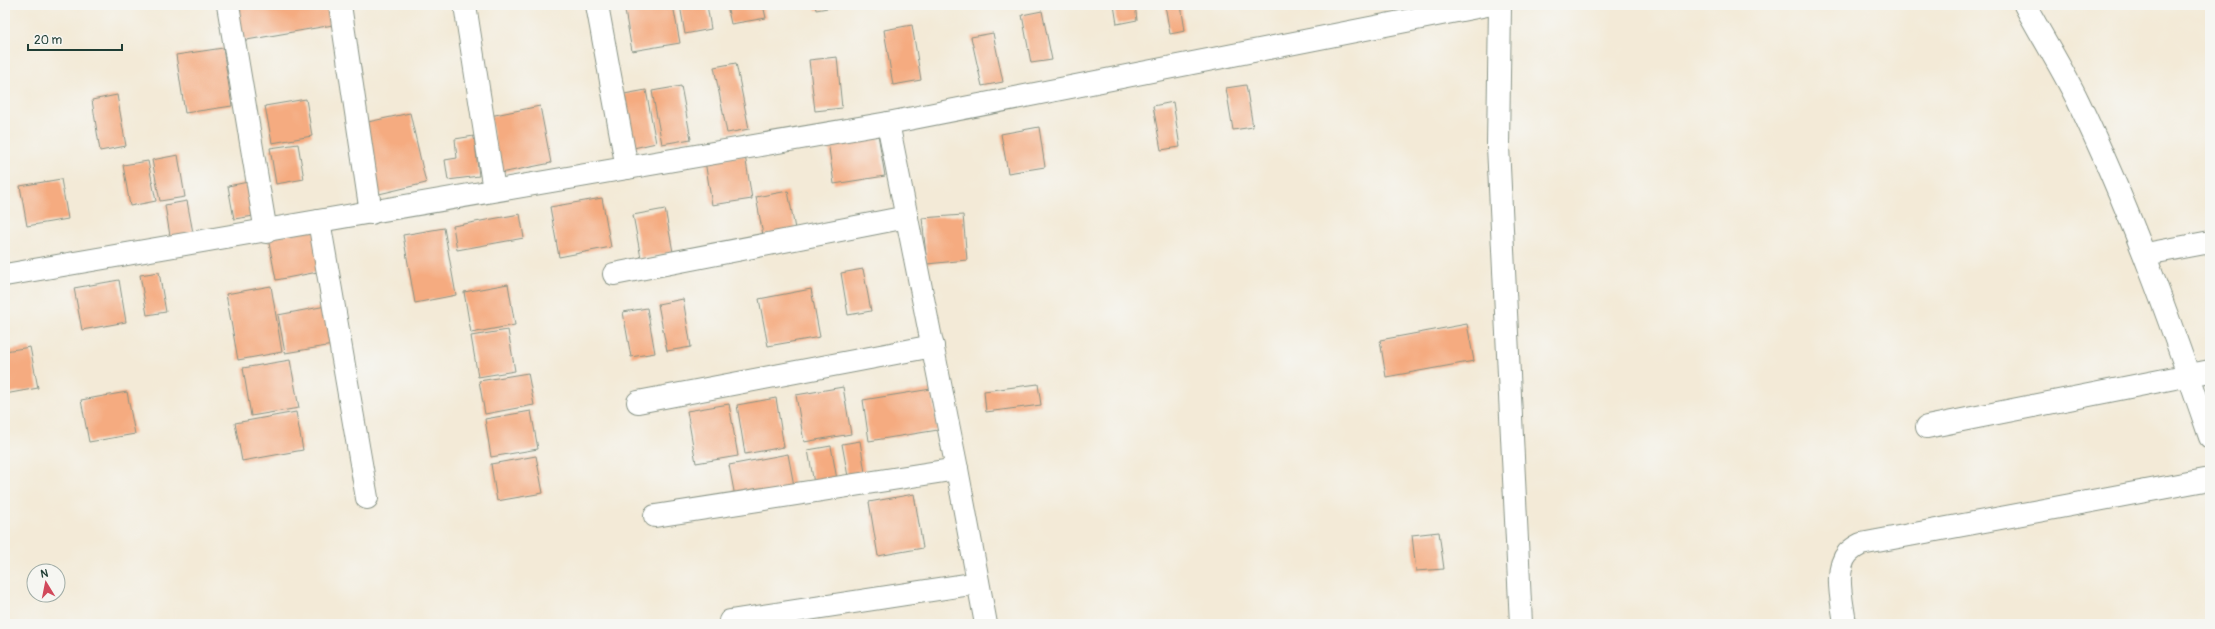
<svg xmlns="http://www.w3.org/2000/svg" width="2215" height="629" font-family="Pangolin,sans-serif">
  <style>
    .building { fill: #f5ab80 }
    .lines { fill: none; stroke-linecap: round; stroke-linejoin: round }
    .minor-casing { stroke: #899486; stroke-width: 24 }
    .minor { stroke: #fff; stroke-width: 22 }
  </style>
  <rect width="100%" height="100%" fill="#f6f6f2"/>
  <filter id="ink" filterUnits="userSpaceOnUse"><feTurbulence type="fractalNoise" baseFrequency=".025" numOctaves="2"/><feDisplacementMap in="SourceGraphic" scale="8" xChannelSelector="R" yChannelSelector="G"/><feConvolveMatrix kernelMatrix="1 2 1 2 8 2 1 2 1" color-interpolation-filters="sRGB"/></filter>
  <filter id="wash" filterUnits="userSpaceOnUse"><feTurbulence type="fractalNoise" baseFrequency=".012" numOctaves="4" result="noise"/><feDisplacementMap in="SourceGraphic" scale="16" xChannelSelector="R" yChannelSelector="G"/><feGaussianBlur stdDeviation="0.9" result="paint"/><feColorMatrix in="noise" values="0 0 0 0 0 0 0 0 0 0 0 0 0 0 0 0 0 1.4 0 .05"/><feComposite in="paint" operator="in"/></filter>
  <g filter="url(#wash)">
    <rect width="100%" height="100%" fill="#f3ead7"/>
    <g id="blocks">
      <g class="building">
        <polygon points="235,5 330,5 333,25 241,41"/>
        <polygon points="624,5 673,5 680,43 632,51"/>
        <polygon points="680,5 707,5 711,29 685,34"/>
        <polygon points="727,5 763,5 766,18 731,24"/>
        <polygon points="815,5 839,5 839,6 816,10"/>
        <polygon points="1114,5 1135,5 1137,20 1117,24"/>
        <polygon points="1165,5 1181,5 1185,31 1170,34"/>
        <polygon points="1042,11 1052,60 1031,63 1022,15"/>
        <polygon points="912,25 921,80 893,85 884,30"/>
        <polygon points="993,33 1003,82 982,86 971,37"/>
        <polygon points="223,48 232,106 185,113 176,55"/>
        <polygon points="837,57 842,108 815,111 809,60"/>
        <polygon points="736,63 749,129 727,133 714,67"/>
        <polygon points="1246,85 1253,127 1233,130 1226,88"/>
        <polygon points="681,86 691,139 662,144 652,91"/>
        <polygon points="646,90 656,143 629,149 619,95"/>
        <polygon points="117,95 126,146 100,151 92,100"/>
        <polygon points="306,99 312,136 272,143 265,106"/>
        <polygon points="1173,102 1180,147 1161,150 1153,106"/>
        <polygon points="540,106 551,163 501,173 490,116"/>
        <polygon points="410,113 426,183 379,194 363,123"/>
        <polygon points="1039,127 1045,167 1008,173 1001,134"/>
        <polygon points="878,134 885,176 834,184 828,141"/>
        <polygon points="474,136 479,176 448,180 445,160 457,158 455,139"/>
        <polygon points="298,144 304,179 276,184 270,148"/>
        <polygon points="178,155 185,197 160,201 152,160"/>
        <polygon points="745,155 752,199 712,205 705,161"/>
        <polygon points="148,161 156,201 130,206 123,165"/>
        <polygon points="61,179 68,219 27,226 20,186"/>
        <polygon points="248,182 254,216 234,219 228,186"/>
        <polygon points="788,191 795,229 763,235 756,197"/>
        <polygon points="602,198 611,247 559,257 550,207"/>
        <polygon points="187,201 194,238 171,242 165,205"/>
        <polygon points="665,209 673,252 641,258 633,215"/>
        <polygon points="520,214 524,238 457,250 453,226"/>
        <polygon points="963,215 967,260 927,264 922,218"/>
        <polygon points="444,228 456,295 415,303 403,235"/>
        <polygon points="315,229 323,271 276,280 268,238"/>
        <polygon points="863,269 871,311 848,315 841,273"/>
        <polygon points="159,272 166,312 147,315 140,275"/>
        <polygon points="119,280 126,322 82,330 74,288"/>
        <polygon points="508,284 515,325 471,333 464,292"/>
        <polygon points="271,286 282,352 238,360 226,294"/>
        <polygon points="811,289 820,337 768,346 759,299"/>
        <polygon points="683,299 691,347 667,351 658,304"/>
        <polygon points="326,306 333,345 285,353 278,315"/>
        <polygon points="647,308 655,353 631,357 623,312"/>
        <polygon points="1467,324 1474,361 1386,377 1380,340"/>
        <polygon points="508,330 515,371 478,377 471,336"/>
        <polygon points="30,347 38,388 5,394 5,351"/>
        <polygon points="290,360 299,408 251,416 243,368"/>
        <polygon points="528,373 534,405 485,414 479,381"/>
        <polygon points="1038,384 1041,405 986,412 984,391"/>
        <polygon points="843,387 851,434 804,442 796,395"/>
        <polygon points="931,389 938,430 869,441 863,400"/>
        <polygon points="127,392 135,434 89,442 81,400"/>
        <polygon points="776,398 784,447 745,454 737,405"/>
        <polygon points="729,404 738,456 696,463 687,411"/>
        <polygon points="531,411 538,449 491,457 485,419"/>
        <polygon points="296,412 303,450 242,461 235,423"/>
        <polygon points="860,441 866,479 849,482 842,444"/>
        <polygon points="831,446 838,485 815,489 808,450"/>
        <polygon points="788,454 795,491 736,502 729,465"/>
        <polygon points="536,456 543,493 497,501 491,464"/>
        <polygon points="914,494 923,548 878,556 869,502"/>
        <polygon points="1439,532 1444,569 1416,571 1412,535"/>
      </g>
    </g>
  </g>
  <g filter="url(#ink)">
    <use href="#blocks" fill-opacity="0" stroke="#899486" stroke-width="1"/>
    <g class="lines">
      <defs>
        <g id="minor">
          <polyline points="228,5 266,232"/>
          <polyline points="340,5 371,213"/>
          <polyline points="465,5 494,190"/>
          <polyline points="597,5 627,168"/>
          <polyline points="1500,5 1498,146 1521,624"/>
          <path d="M2025,5C2042,37 2062,68 2078,101C2130,209 2171,323 2210,437"/>
          <polyline points="888,123 957,469 986,624"/>
          <polyline points="319,221 367,498"/>
          <polyline points="2146,254 2210,242"/>
          <polyline points="614,274 907,217"/>
          <polyline points="5,275 888,123 1487,5"/>
          <polyline points="638,402 933,346"/>
          <polyline points="1927,427 2210,371"/>
          <polyline points="655,516 957,469"/>
          <polyline points="730,621 978,583"/>
          <path d="M1845,624C1843,604 1833,570 1848,553C1852,549 1857,546 1861,544L2210,479"/>
        </g>
      </defs>
      <use href="#minor" class="minor-casing"/>
      <use href="#minor" class="minor"/>
    </g>
  </g>
  <rect width="2215" height="629" fill="none" stroke="#f6f6f2" stroke-width="20"/>
  <g transform="translate(46 583) rotate(350)"><circle r="19" fill="#f6f6f2" stroke="#a0aca6"/>
  <path d="M0-3L7 15L0 10L-7 15Z" fill="#d1495b"/>
  <text y="-6" font-size="11" font-weight="bold" text-anchor="middle" fill="#1f3d34">N</text>
  </g>
  <path d="M28 44v6h94v-6" fill="none" stroke="#1f3d34" stroke-width="2"/>
  <text x="34" y="44" font-size="12" fill="#1f3d34" stroke="#f6f6f2" stroke-width="3" paint-order="stroke">20 m</text>
</svg>
